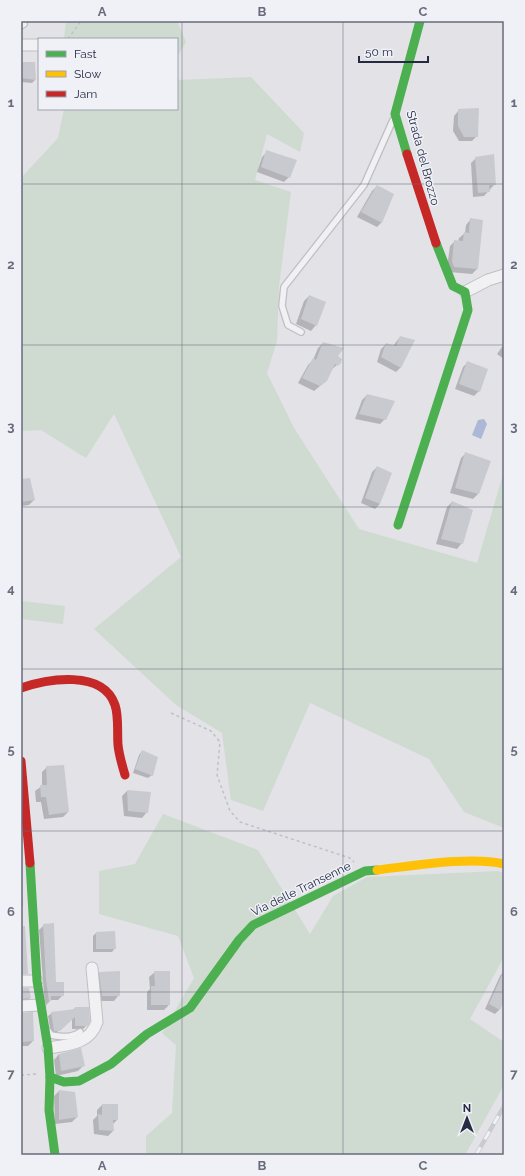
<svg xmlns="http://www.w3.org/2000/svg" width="525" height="1176" font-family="Raleway,sans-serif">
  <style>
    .green { fill: #cfdbd1 }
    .water { fill: #adb8d6 }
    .shadow { fill: #0003 }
    .building { fill: #c9cacf }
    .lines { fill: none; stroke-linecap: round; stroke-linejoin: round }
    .lane-casing { stroke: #bfbfc5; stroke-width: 8 }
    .street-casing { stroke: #bfbfc5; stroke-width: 13 }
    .path { stroke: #c0c1c7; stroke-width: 1.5; stroke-dasharray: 3 3; stroke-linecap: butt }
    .lane { stroke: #f1f1f4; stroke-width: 5.5 }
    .street { stroke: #f1f1f4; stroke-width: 11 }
    .fast { stroke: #4caf50; stroke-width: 9 }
    .slow { stroke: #ffc107; stroke-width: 9 }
    .jam { stroke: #c62828; stroke-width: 9 }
    .rail-casing { stroke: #cacbcf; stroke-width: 4.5 }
    .rail { stroke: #eff1f7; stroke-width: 3; stroke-dasharray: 9; stroke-linecap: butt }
    .grid { fill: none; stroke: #686b7c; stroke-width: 1; stroke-opacity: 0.55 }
    .labels { text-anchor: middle; stroke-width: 3; stroke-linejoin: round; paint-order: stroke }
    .street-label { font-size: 12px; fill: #262b43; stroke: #eff1f7 }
    .neatline { fill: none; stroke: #686b7c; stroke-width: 1.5 }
    .grid-label { font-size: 13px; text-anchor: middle; font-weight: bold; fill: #686b7c }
  </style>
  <rect width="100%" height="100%" fill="#e2e2e7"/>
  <g class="green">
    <polygon points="66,21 177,21 186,42 177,57 177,39 64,39"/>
    <polygon points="251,77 304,133 300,152 267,134 255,180 291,192 279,286 277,341 267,373 294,428 359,529 477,563 504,471 504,828 464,812 429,759 310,703 263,811 231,800 222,733 176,705 94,629 181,557 114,414 86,458 41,430 21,431 21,178 58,138 64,109 177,109 177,80"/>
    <polygon points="21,601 65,606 63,624 21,619"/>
    <polygon points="163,814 258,850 310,934 333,896 367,877 498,871 504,873 504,957 470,1019 504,1042 504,1085 465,1155 146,1155 146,1136 172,1113 176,1045 162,1033 194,978 178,936 99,914 99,871 135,864"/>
  </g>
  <polygon class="water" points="484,419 487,424 481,439 472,435 478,420"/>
  <g class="shadow">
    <polygon points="21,63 34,63 35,80 32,83 21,82"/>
    <polygon points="459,110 477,136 472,141 459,141 453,131 454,116"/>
    <polygon points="267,152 289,177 284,182 257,172 262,157"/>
    <polygon points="476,158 495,184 484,196 473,197 471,163"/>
    <polygon points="377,186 382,222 377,227 357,217 372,191"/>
    <polygon points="471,219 482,221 477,269 472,274 449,272 447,267 450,246 455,241 458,242 459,238 465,233 466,225"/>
    <polygon points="309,296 316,325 311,331 296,324 304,301"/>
    <polygon points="400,337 401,367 396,372 377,362 381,349 386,344 393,346"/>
    <polygon points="323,343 337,356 337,365 331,370 326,381 314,391 298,383 308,365 313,360 318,348"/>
    <polygon points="504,344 504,359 497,354"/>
    <polygon points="468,362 479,391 474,396 455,389 463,367"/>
    <polygon points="367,395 385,419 380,424 355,419 362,400"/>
    <polygon points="466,453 478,494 473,499 450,493 461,458"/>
    <polygon points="377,467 380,504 375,509 361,503 372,472"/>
    <polygon points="21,480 34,500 29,505 21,506"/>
    <polygon points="452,502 462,543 457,549 436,544 447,507"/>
    <polygon points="142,751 152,775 148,778 133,773 139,755"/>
    <polygon points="47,767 68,812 63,817 44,819 41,802 36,802 35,791 42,786 42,772"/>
    <polygon points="127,791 150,793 147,812 142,818 124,816 122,796"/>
    <polygon points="21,883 23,906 21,908"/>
    <polygon points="44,925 55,983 63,995 58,1000 51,1000 45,1006 39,930"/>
    <polygon points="96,933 115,948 112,952 93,952 93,936"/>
    <polygon points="504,971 504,999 500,1009 495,1014 485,1009 500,976"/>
    <polygon points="155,972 169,972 169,1005 164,1010 147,1010 147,992 150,989 149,977"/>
    <polygon points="100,973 119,995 114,1001 97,1001 95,978"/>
    <polygon points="21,989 28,989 30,998 26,1001 21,1002"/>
    <polygon points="75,1008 88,1008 87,1025 83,1029 72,1029 72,1019 56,1033 51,1034 48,1016 52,1013 73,1010"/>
    <polygon points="32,1013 33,1041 28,1046 21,1046 21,1014"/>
    <polygon points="59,1054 83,1066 78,1071 56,1076 54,1060"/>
    <polygon points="59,1091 74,1093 77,1117 72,1122 55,1124 54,1096"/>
    <polygon points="102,1105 117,1105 117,1120 112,1125 113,1131 108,1136 94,1134 93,1120 97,1116 97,1110"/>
  </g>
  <g class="building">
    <polygon points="21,62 35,62 36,80 21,78"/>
    <polygon points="479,108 478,137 464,137 458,126 458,109"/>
    <polygon points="266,150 297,160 290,178 261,167"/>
    <polygon points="494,154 496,185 489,185 490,192 478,193 475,157"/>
    <polygon points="377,185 394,194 382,223 361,212"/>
    <polygon points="470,218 483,220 478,269 454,267 452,261 454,240 463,241 464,232 469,233"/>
    <polygon points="309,295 326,302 317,326 301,319"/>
    <polygon points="400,336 415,340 401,368 381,357 386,343 396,346"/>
    <polygon points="323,342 344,348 338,356 342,359 341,363 338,366 335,364 327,381 320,386 302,378 313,358 316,360"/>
    <polygon points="467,361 488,369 480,392 459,384"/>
    <polygon points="367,394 395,401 386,420 359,414"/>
    <polygon points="465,452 491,461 479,494 455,488"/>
    <polygon points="377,466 392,473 380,504 365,498"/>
    <polygon points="30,478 35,500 21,502 21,479"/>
    <polygon points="452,501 473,510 463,544 441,539"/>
    <polygon points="142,750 158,757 153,776 135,769"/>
    <polygon points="64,765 69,812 49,815 46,797 41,797 40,785 47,785 46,766"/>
    <polygon points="127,790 151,792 148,813 128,811"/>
    <polygon points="54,923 56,982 64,982 64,996 51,996 51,1001 49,1001 46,980 43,924"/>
    <polygon points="21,926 25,926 28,974 21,974"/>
    <polygon points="115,931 116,949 96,949 96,932"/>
    <polygon points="120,971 120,996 102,996 99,972"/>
    <polygon points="154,971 170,971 170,1005 151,1005 151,986 155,986"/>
    <polygon points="504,971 504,1001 500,1010 489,1004"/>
    <polygon points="21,988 29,988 31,998 21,999"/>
    <polygon points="75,1007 89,1007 90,1021 88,1026 75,1026 75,1017 60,1031 54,1031 51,1012 75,1009"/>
    <polygon points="33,1012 34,1041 21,1042 21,1013"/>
    <polygon points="81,1048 85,1066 61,1071 59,1054"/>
    <polygon points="59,1090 75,1092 78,1117 59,1120"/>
    <polygon points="102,1104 118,1104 118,1120 113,1120 114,1131 99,1130 98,1114 102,1115"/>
  </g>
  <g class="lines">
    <defs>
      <g id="lane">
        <polyline points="21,26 24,24"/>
        <polyline points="301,332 288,325 282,306 284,287 364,185 393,120"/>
        <path d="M48,1031L51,1035C62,1037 71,1038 80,1032"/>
      </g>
      <g id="street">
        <polyline points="21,45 39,45"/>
        <polyline points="465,292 488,280 504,275"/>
        <polyline points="21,981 37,981"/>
        <polyline points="21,1006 40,1005"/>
        <path d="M48,1048C68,1045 90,1044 97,1022L92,968"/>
      </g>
    </defs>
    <use href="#lane" class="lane-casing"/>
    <use href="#street" class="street-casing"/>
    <g class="path">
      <polyline points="68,39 81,21"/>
      <polyline points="171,713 211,731 220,742 217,775 230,811 240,822 350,858 354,862"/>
      <polyline points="21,1075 37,1074"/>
    </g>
    <use href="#lane" class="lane"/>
    <use href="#street" class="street"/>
    <g class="fast">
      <polyline points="407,154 395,114 420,21"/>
      <polyline points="398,525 468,310 465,292 453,286 436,243"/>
      <polyline points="30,863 37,981 48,1048 50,1077 49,1110 55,1155"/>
      <polyline points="50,1077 64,1082 79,1081 111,1064 147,1034 190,1008 239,940 253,925 365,871 377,870"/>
    </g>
    <path class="slow" d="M377,870C413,866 470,856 504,864"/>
    <g class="jam">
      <polyline points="407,154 436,243"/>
      <path d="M21,688C47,679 103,669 115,705C119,717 117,732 118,745C119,755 122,765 125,775"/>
      <polyline points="21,761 30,863"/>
    </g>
    <defs>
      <polyline id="rail" points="476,1155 504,1106"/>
    </defs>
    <use href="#rail" class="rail-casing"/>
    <use href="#rail" class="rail"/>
  </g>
  <path class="grid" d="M182,21V1155M343,21V1155M21,184H504M21,345H504M21,507H504M21,669H504M21,831H504M21,992H504"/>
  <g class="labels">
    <g class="street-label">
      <text transform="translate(423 158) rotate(75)" y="4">Strada del Brozzo</text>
      <text transform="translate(301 889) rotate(-26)" y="4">Via delle Transenne</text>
    </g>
  </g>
  <rect width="525" height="1176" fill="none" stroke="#eff1f7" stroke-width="44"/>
  <rect x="38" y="38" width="140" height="72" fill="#eff1f7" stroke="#9fa2af"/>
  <rect x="46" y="51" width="20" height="6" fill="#4caf50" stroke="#9fa2af"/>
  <text x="74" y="58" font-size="12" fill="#262b43">Fast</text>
  <rect x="46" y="71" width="20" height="6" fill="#ffc107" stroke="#9fa2af"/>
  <text x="74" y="78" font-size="12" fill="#262b43">Slow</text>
  <rect x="46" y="91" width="20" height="6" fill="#c62828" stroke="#9fa2af"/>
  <text x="74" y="98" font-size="12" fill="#262b43">Jam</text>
  <g transform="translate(467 1118)" stroke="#eff1f7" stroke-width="3" paint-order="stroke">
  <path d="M0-3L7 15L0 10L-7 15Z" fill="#262b43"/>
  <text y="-6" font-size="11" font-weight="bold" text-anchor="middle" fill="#262b43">N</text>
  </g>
  <path d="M359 56v6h69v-6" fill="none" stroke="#262b43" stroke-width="2"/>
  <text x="365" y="56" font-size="12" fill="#262b43" stroke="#eff1f7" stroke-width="3" paint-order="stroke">50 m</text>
  <rect x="22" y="22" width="481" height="1132" class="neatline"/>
  <g class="grid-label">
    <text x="102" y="16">A</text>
    <text x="262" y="16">B</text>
    <text x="423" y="16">C</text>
    <text x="11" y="107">1</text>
    <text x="514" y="107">1</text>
    <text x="11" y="269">2</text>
    <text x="514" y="269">2</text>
    <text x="11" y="431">3</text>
    <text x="514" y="431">3</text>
    <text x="11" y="593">4</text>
    <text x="514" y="593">4</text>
    <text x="11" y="754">5</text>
    <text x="514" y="754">5</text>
    <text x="11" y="916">6</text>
    <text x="514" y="916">6</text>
    <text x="11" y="1078">7</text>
    <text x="514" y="1078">7</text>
    <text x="102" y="1170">A</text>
    <text x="262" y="1170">B</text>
    <text x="423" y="1170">C</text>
  </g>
</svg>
